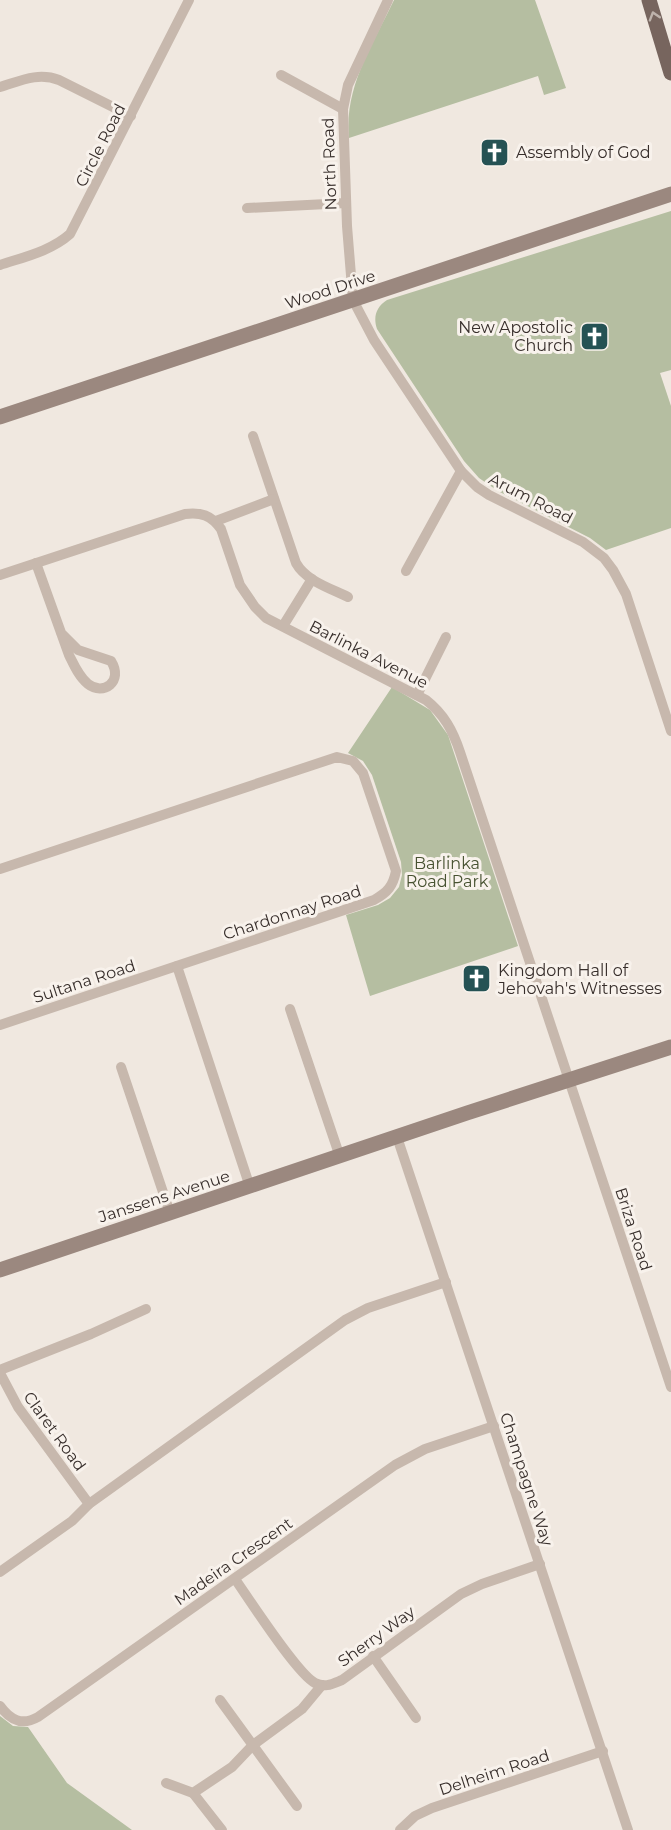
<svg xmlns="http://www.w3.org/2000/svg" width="671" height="1830" font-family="Montserrat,sans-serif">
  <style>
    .green { fill: #b5bea1 }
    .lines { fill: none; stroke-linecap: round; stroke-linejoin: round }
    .street { stroke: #c7b8ad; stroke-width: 10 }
    .secondary { stroke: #9b887f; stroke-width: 15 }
    .primary { stroke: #77655e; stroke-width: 15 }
    .oneway { stroke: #beb3ac }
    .labels { text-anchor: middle; stroke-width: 6; stroke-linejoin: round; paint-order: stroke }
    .street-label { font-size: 16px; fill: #372e2b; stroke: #f8f2ec }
    .poi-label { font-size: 16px; fill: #372e2b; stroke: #f8f2ec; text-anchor: start }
    .park-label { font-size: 16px; fill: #475231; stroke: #f8f2ec }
  </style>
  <rect width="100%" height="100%" fill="#f0e8e0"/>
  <g class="green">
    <path d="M394,0H535L566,88L544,95L538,76L349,138C344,87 373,44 394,0Z"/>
    <path d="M671,211V370L660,373L671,406V528L606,550L590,538L498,491L479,478L464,461L377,329C373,317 376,307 387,300Z"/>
    <polygon points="392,687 430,710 448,735 518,946 370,996 346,915 378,905 390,898 399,887 402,875 401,862 372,775 363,761 348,753"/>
    <polygon points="0,1716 13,1726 28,1727 67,1783 132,1830 0,1830"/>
  </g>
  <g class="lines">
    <g class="street">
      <polyline points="388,0 348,85 343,109 347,226 353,300 374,340 461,471 477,487 489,495 583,542 604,558 613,570 626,594 671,731"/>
      <polyline points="281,75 343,109"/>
      <path d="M0,87C20,81 38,72 59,80L131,116"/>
      <polyline points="247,208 346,203"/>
      <path d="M0,265C24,257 51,251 70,234L189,0"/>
      <path d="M253,436L296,563C306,581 330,588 348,597"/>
      <polyline points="216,521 274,499"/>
      <path d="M36,563L69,655C74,665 79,677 88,684C103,696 124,682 111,661L78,650L61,633"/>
      <polyline points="406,571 461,471"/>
      <path d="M0,575L185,514C201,512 211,515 221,529L240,585L255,607L266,618L426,700C444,714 453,731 460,752L671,1387"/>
      <polyline points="283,626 312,579"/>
      <polyline points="417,695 446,637"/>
      <path d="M0,869L337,757L353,761L363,773L396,871C393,886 388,892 374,900L0,1025"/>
      <polyline points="177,966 250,1187"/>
      <polyline points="290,1009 340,1157"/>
      <polyline points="121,1067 170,1213"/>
      <polyline points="397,1137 628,1830"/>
      <polyline points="0,1370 91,1334 146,1309"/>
      <polyline points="0,1373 18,1407 89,1504"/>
      <polyline points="0,1572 72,1521 89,1504 345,1320 368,1308 446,1282"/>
      <path d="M235,1579C249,1599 297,1674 315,1683C325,1688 332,1684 342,1680L461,1594L482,1584L540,1564"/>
      <polyline points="373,1656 416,1718"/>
      <polyline points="220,1700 297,1806"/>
      <path d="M0,1706C10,1720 22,1726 38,1717L395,1465L425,1449L494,1426"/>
      <polyline points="166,1783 193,1793 232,1767 253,1745 302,1709 322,1685"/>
      <polyline points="193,1793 222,1830"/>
      <polyline points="400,1830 415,1816 432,1808 603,1751"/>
    </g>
    <g class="secondary">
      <polyline points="0,417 671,194"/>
      <polyline points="0,1270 467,1113 671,1047"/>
    </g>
    <polyline class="primary" points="649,0 671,73"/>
  </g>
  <defs><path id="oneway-chevron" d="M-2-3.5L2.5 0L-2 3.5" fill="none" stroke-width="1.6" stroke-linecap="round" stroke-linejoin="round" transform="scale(1.5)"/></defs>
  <use class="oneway" href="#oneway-chevron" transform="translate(654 16) rotate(-107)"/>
  <defs>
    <symbol id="church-square" viewBox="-11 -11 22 22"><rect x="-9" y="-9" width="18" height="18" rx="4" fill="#255254" stroke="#f8f2ec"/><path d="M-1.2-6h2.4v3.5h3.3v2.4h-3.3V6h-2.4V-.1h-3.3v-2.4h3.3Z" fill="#fff"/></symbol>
  </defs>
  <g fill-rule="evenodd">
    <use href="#church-square" x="478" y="136" width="33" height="33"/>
    <use href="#church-square" x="578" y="320" width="33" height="33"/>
    <use href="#church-square" x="460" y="962" width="33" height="33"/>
  </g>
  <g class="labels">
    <g class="street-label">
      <text transform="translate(100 145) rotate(-63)" y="6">Circle Road</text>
      <text transform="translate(329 164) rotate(-92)" y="6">North Road</text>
      <text transform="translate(330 289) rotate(-18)" y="6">Wood Drive</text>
      <text transform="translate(531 498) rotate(27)" y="6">Arum Road</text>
      <text transform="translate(369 654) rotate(27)" y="6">Barlinka Avenue</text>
      <text transform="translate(292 912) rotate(-18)" y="6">Chardonnay Road</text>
      <text transform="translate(84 981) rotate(-18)" y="6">Sultana Road</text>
      <text transform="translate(164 1196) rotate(-18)" y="6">Janssens Avenue</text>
      <text transform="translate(634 1229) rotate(72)" y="6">Briza Road</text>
      <text transform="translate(55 1431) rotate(54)" y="6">Claret Road</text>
      <text transform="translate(527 1479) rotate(72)" y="6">Champagne Way</text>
      <text transform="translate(233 1561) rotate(-35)" y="6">Madeira Crescent</text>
      <text transform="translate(376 1636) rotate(-36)" y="6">Sherry Way</text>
      <text transform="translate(494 1772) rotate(-18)" y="6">Delheim Road</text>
    </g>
    <g class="poi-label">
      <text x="516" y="158">Assembly of God</text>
      <text x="573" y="333" text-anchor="end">New Apostolic<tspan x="573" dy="18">Church</tspan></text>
      <text x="498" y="976">Kingdom Hall of<tspan x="498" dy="18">Jehovah's Witnesses</tspan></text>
    </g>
    <g class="park-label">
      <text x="447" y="869">Barlinka<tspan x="447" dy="18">Road Park</tspan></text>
    </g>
  </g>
</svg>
